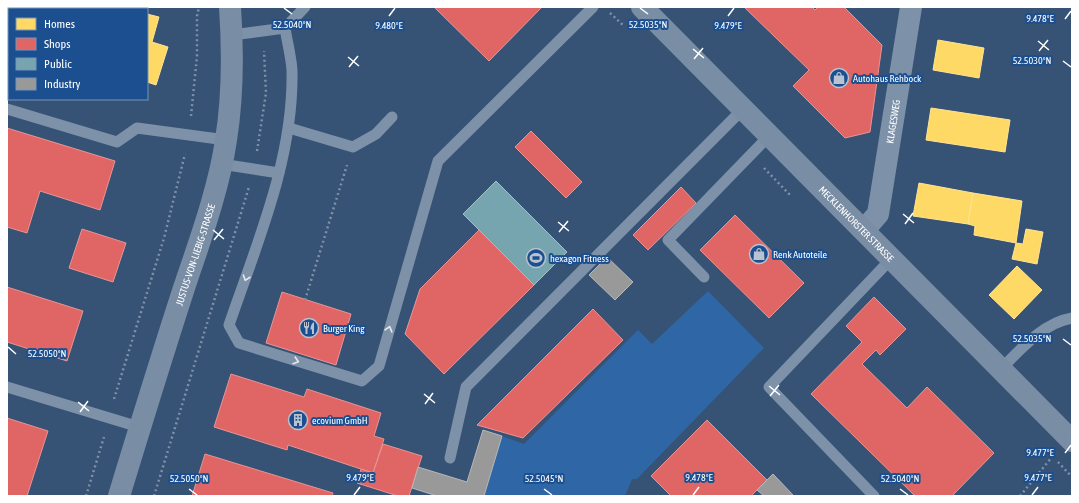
<svg xmlns="http://www.w3.org/2000/svg" width="1079" height="503" font-family="'Asap Condensed',sans-serif">
  <style>
    .green { fill: #2f66a5 }
    .homes { fill: #ffd966; stroke: #ffe494 }
    .shops { fill: #e06666; stroke: #e99494 }
    .public { fill: #76a5af; stroke: #9fc0c7 }
    .industry { fill: #999; stroke: #b8b8b8 }
    .lines { fill: none; stroke-linecap: round; stroke-linejoin: round }
    .path { stroke: #7d92a8; stroke-width: 2.5; stroke-dasharray: 2 3; stroke-linecap: butt }
    .service { stroke: #7d92a8; stroke-width: 11 }
    .minor { stroke: #7d92a8; stroke-width: 22 }
    .secondary { stroke: #798da4; stroke-width: 22 }
    .oneway { stroke: #e5e9ee }
    .ticks { fill: none; stroke: #fff; stroke-width: 1.5 }
    .labels { text-anchor: middle; stroke-width: 4; stroke-linejoin: round; paint-order: stroke }
    .poi-label { font-size: 10px; fill: #fff; stroke: #1b4f8f; text-anchor: start }
    .street-label { font-size: 10px; fill: #fff; stroke: #1b4f8f }
    .ticks-label { font-size: 10px; text-anchor: middle; fill: #fff; stroke: #1b4f8f; stroke-width: 4; stroke-linejoin: round; paint-order: stroke }
  </style>
  <rect width="100%" height="100%" fill="#365274"/>
  <polygon class="green" points="708,291 764,348 637,479 632,479 625,496 484,496 502,436 524,444 638,330 652,344"/>
  <g class="homes">
    <polygon points="147,14 159,17 152,42 168,47 156,85 147,82"/>
    <polygon points="938,40 984,48 979,78 933,70"/>
    <polygon points="931,108 1010,120 1005,152 926,140"/>
    <polygon points="919,183 973,193 968,224 913,216"/>
    <polygon points="973,193 1022,201 1016,243 974,235 975,226 968,224"/>
    <polygon points="1026,229 1043,232 1037,264 1012,259 1016,243 1023,244"/>
    <polygon points="1017,266 1042,290 1014,319 989,295"/>
  </g>
  <g class="shops">
    <polygon points="434,7 542,7 489,61"/>
    <polygon points="744,7 812,7 815,10 818,7 844,7 882,45 870,132 845,138 793,86 809,70"/>
    <polygon points="7,128 115,161 100,210 40,191 27,233 7,227"/>
    <polygon points="531,131 582,182 566,198 515,147"/>
    <polygon points="681,187 696,203 648,250 633,235"/>
    <polygon points="735,215 804,283 769,318 700,250"/>
    <polygon points="82,229 126,243 113,282 69,268"/>
    <polygon points="479,230 534,285 444,374 405,334 420,289"/>
    <polygon points="7,287 83,311 67,361 7,342"/>
    <polygon points="282,292 351,314 336,365 266,343"/>
    <polygon points="874,297 906,329 880,355 876,350 862,364 907,408 927,387 994,453 952,496 915,496 811,394 862,342 846,326"/>
    <polygon points="593,309 623,340 523,438 477,425"/>
    <polygon points="231,374 304,397 307,389 381,413 374,436 384,439 373,473 288,445 287,450 214,427"/>
    <polygon points="7,418 48,431 27,496 7,496"/>
    <polygon points="707,420 767,480 751,496 671,496 651,476"/>
    <polygon points="383,444 422,456 409,496 398,496 357,483 361,469 373,473"/>
    <polygon points="205,454 333,493 332,496 192,496"/>
  </g>
  <polygon class="public" points="496,181 567,252 534,285 463,214"/>
  <g class="industry">
    <polygon points="607,257 633,282 615,300 589,275"/>
    <polygon points="483,430 502,436 484,496 437,496 412,488 418,467 467,482"/>
    <polygon points="773,474 794,496 764,496 757,490"/>
  </g>
  <g class="lines">
    <g class="path">
      <polyline points="610,13 624,26"/>
      <polyline points="191,116 197,56 197,16 199,7"/>
      <polyline points="257,151 266,93 264,51"/>
      <polyline points="764,168 791,196"/>
      <polyline points="305,300 347,165"/>
      <polyline points="114,399 164,238 185,154"/>
      <polyline points="1058,462 1072,477"/>
      <polyline points="86,496 104,437"/>
      <polyline points="154,496 249,187"/>
      <polyline points="1020,496 1052,457"/>
    </g>
    <g class="service">
      <path d="M285,28C287,41 291,56 292,70C294,158 257,243 229,325L239,343L362,381L379,366L438,161L593,7"/>
      <polyline points="232,35 285,28 305,7"/>
      <polyline points="7,109 117,142 137,128 226,140"/>
      <polyline points="289,128 353,147 376,134 392,117"/>
      <polyline points="221,164 279,173"/>
      <polyline points="704,277 668,240 769,136"/>
      <path d="M1001,369C1021,349 1043,323 1072,318"/>
      <polyline points="7,387 139,427"/>
      <polyline points="450,458 466,387 743,109"/>
      <polyline points="874,496 769,387 892,258"/>
    </g>
    <path class="minor" id="s1" d="M864,230L878,214L911,7"/>
    <g class="secondary">
      <path id="s2" d="M642,7L1072,441"/>
      <path id="s3" d="M119,496C140,427 161,359 183,291C199,243 219,189 226,140C233,96 233,51 230,7"/>
    </g>
  </g>
  <defs><path id="oneway-chevron" d="M-2-3.5L2.5 0L-2 3.5" fill="none" stroke-width="1.6" stroke-linecap="round" stroke-linejoin="round"/></defs>
  <g class="oneway">
    <use href="#oneway-chevron" transform="translate(246 278) rotate(109)"/>
    <use href="#oneway-chevron" transform="translate(389 329) rotate(-74)"/>
    <use href="#oneway-chevron" transform="translate(296 361) rotate(17)"/>
  </g>
  <path class="ticks" d="M284,8L292,14M640,8L648,14M389,16L395,8M728,16L734,8M1065,19L1071,11M1038,41L1049,50M693,49L704,58M1039,51L1048,40M348,57L359,66M694,59L703,48M1063,61L1071,67M349,67L358,56M903,214L914,223M558,222L569,231M905,224L913,213M213,230L224,239M559,232L568,221M214,240L223,229M1063,339L1071,345M8,347L16,354M769,386L780,395M424,394L435,403M770,396L779,385M78,402L89,411M425,404L433,393M80,412L88,401M1065,453L1071,445M189,489L197,495M544,489L552,495M900,489L908,495M354,495L360,487M693,495L699,487M1032,495L1038,487"/>
  <defs>
    <symbol id="shop-ring" viewBox="-11 -11 22 22"><circle r="9.5" fill="#1b4f8f" stroke="#b9c2ce" stroke-width="1.5"/><path d="M-5-2.5h2.3a2.7 3.5 0 0 1 5.4 0H5L5.5 6h-11ZM-1.5-2.5h3a1.5 2.3 0 0 0-3 0Z" fill="#b9c2ce"/></symbol>
    <symbol id="stadium-ring" viewBox="-11 -11 22 22"><circle r="9.5" fill="#1b4f8f" stroke="#b9c2ce" stroke-width="1.5"/><path d="M0-5a6.5 5 0 1 0 0 10a6.5 5 0 1 0 0-10ZM-3.5-1.8h7v3.6h-7Z" fill="#b9c2ce"/></symbol>
    <symbol id="restaurant-ring" viewBox="-11 -11 22 22"><circle r="9.5" fill="#1b4f8f" stroke="#b9c2ce" stroke-width="1.5"/><path d="M-5-6h1v4h1v-4h1v4h1v-4h1v5L-1.5 .5V6h-2V.5L-5-1ZM5-6V6H3V1.5H1.5Q1.5-4 5-6Z" fill="#b9c2ce"/></symbol>
    <symbol id="building-ring" viewBox="-11 -11 22 22"><circle r="9.5" fill="#1b4f8f" stroke="#b9c2ce" stroke-width="1.5"/><path d="M-4-6H4V6H1V3H-1V6H-4ZM-2.5-4.3h1.7v1.8h-1.7ZM.8-4.3h1.7v1.8H.8ZM-2.5-1h1.7V.8h-1.7ZM.8-1h1.7V.8H.8Z" fill="#b9c2ce"/></symbol>
  </defs>
  <g fill-rule="evenodd">
    <use href="#shop-ring" x="828" y="67" width="22" height="22"/>
    <use href="#shop-ring" x="748" y="243" width="22" height="22"/>
    <use href="#stadium-ring" x="525" y="247" width="22" height="22"/>
    <use href="#restaurant-ring" x="298" y="317" width="22" height="22"/>
    <use href="#building-ring" x="287" y="409" width="22" height="22"/>
  </g>
  <g class="labels">
    <g class="poi-label">
      <text x="853" y="82">Autohaus Rehbock</text>
      <text x="773" y="258">Renk Autoteile</text>
      <text x="550" y="262">hexagon Fitness</text>
      <text x="323" y="332">Burger King</text>
      <text x="312" y="424">ecovium GmbH</text>
    </g>
    <g class="street-label">
      <text dy="4" stroke="none"><textPath href="#s1" startOffset="115">KLAGESWEG</textPath></text>
      <text dy="4" stroke="none"><textPath href="#s2" startOffset="305">MECKLENHORSTER STRASSE</textPath></text>
      <text dy="4" stroke="none"><textPath href="#s3" startOffset="253">JUSTUS-VON-LIEBIG-STRASSE</textPath></text>
    </g>
  </g>
  <g class="ticks-label">
    <text x="1040" y="22">9.478°E</text>
    <text x="292" y="28">52.5040°N</text>
    <text x="648" y="28">52.5035°N</text>
    <text x="389" y="29">9.480°E</text>
    <text x="728" y="29">9.479°E</text>
    <text x="1032" y="64">52.5030°N</text>
    <text x="1032" y="342">52.5035°N</text>
    <text x="47" y="357">52.5050°N</text>
    <text x="1040" y="456">9.477°E</text>
    <text x="360" y="481">9.479°E</text>
    <text x="699" y="481">9.478°E</text>
    <text x="1038" y="481">9.477°E</text>
    <text x="189" y="482">52.5050°N</text>
    <text x="544" y="482">52.5045°N</text>
    <text x="900" y="482">52.5040°N</text>
  </g>
  <rect width="1079" height="503" fill="none" stroke="#ffffff" stroke-width="16"/>
  <rect x="8" y="8" width="140" height="92" fill="#1b4f8f" stroke="#7695bc"/>
  <rect x="16" y="18" width="20" height="12" fill="#ffd966" stroke="#7695bc"/>
  <text x="44" y="28" font-size="12" fill="#ffffff">Homes</text>
  <rect x="16" y="38" width="20" height="12" fill="#e06666" stroke="#7695bc"/>
  <text x="44" y="48" font-size="12" fill="#ffffff">Shops</text>
  <rect x="16" y="58" width="20" height="12" fill="#76a5af" stroke="#7695bc"/>
  <text x="44" y="68" font-size="12" fill="#ffffff">Public</text>
  <rect x="16" y="78" width="20" height="12" fill="#999999" stroke="#7695bc"/>
  <text x="44" y="88" font-size="12" fill="#ffffff">Industry</text>
</svg>
